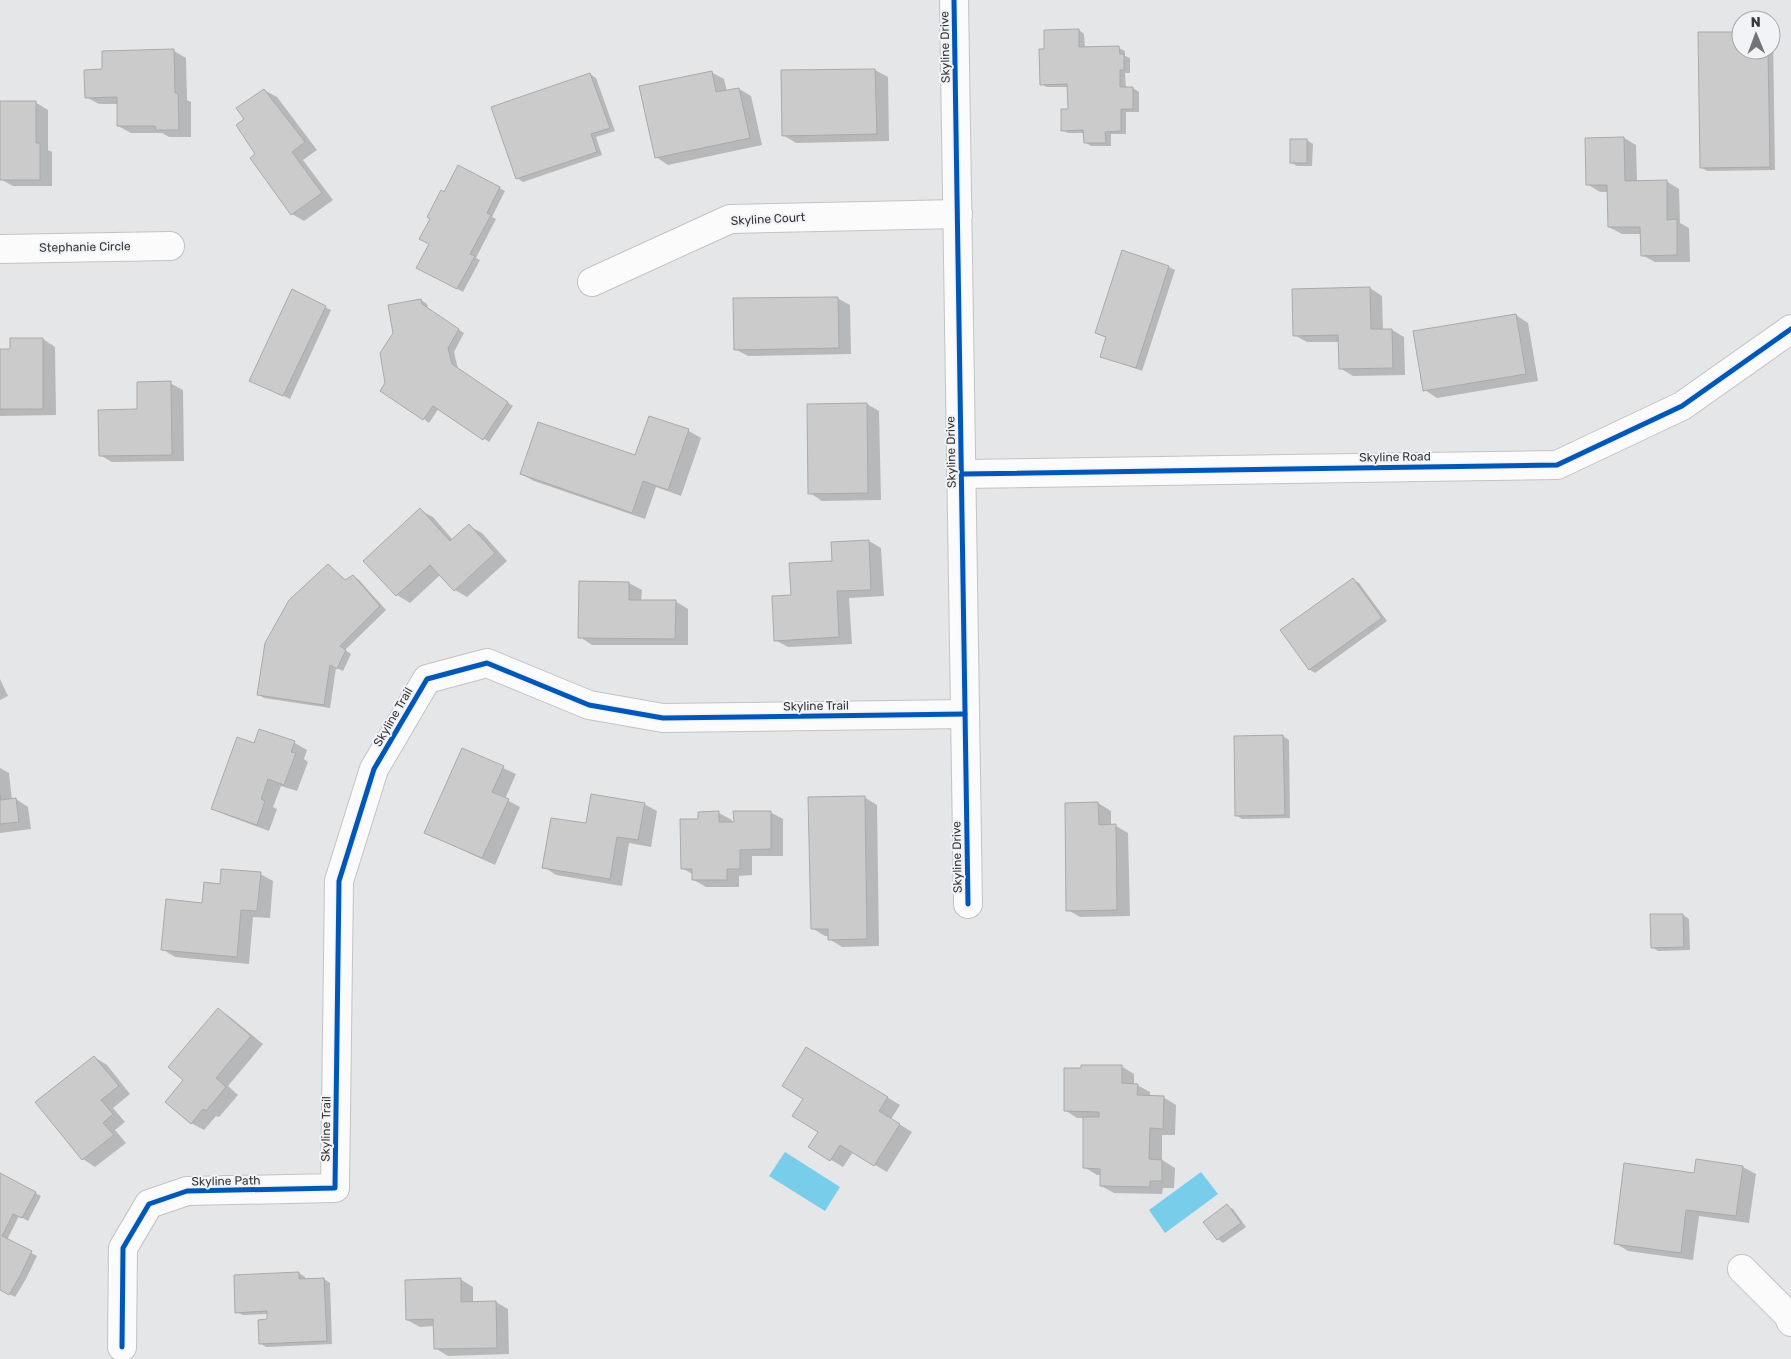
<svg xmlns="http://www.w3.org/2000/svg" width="1791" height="1359" font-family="Rubik,sans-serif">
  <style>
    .water { fill: #78ceea }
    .shadow { fill: #0003 }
    .building { fill: #cbcbcb; stroke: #aaa }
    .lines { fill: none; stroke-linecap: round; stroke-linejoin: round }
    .minor-casing { stroke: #c3c3c5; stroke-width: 30 }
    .minor { stroke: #fbfbfc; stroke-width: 28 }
    .cycleway-casing { stroke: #f1f3f6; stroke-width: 8 }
    .cycleway { stroke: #0057b8; stroke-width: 5 }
    .labels { text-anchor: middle; stroke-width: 4; stroke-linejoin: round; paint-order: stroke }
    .street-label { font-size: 12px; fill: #353637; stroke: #f1f3f6 }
  </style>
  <rect width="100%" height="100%" fill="#e5e6e8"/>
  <g class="water">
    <polygon points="785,1152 840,1187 825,1211 769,1176"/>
    <polygon points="1201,1172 1218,1194 1165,1233 1149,1210"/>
  </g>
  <g class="shadow">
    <polygon points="1079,30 1084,34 1085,48 1119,48 1125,51 1125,56 1130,58 1130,73 1125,73 1126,89 1133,88 1139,92 1139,112 1126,112 1126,134 1111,134 1111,146 1091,146 1085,142 1085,133 1068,133 1062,130 1069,110 1069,87 1047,87 1041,84 1046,50"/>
    <polygon points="1741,33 1741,50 1771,50 1771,35 1773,36 1775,170 1707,171 1701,167"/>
    <polygon points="174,51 186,58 187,100 191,102 191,137 169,137 162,133 131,133 118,126 118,104 99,104 86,97 104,71"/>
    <polygon points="875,70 888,77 889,141 796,143 783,135 782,72"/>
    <polygon points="711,72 724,79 727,92 739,89 751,96 762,145 668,165 656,157"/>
    <polygon points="590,74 596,78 615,131 596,137 602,155 523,182 517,178"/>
    <polygon points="264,90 277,97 317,150 303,160 333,200 304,221 292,214 257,155 246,120"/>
    <polygon points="35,102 48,110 48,150 52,152 52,186 13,186 0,179 0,103"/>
    <polygon points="1624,138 1636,145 1637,182 1666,181 1679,189 1680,223 1689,228 1690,262 1655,262 1642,255 1642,234 1622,234 1609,227 1609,192 1600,192 1587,184"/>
    <polygon points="1307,140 1313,144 1312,166 1297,166 1291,162"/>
    <polygon points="459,166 505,191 492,217 496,219 476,258 480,260 463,292 418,267 430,244"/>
    <polygon points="1169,267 1175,270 1142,371 1101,356 1107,338 1096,333"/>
    <polygon points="1370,288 1382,296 1383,330 1392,330 1404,337 1405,375 1353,376 1340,368 1340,342 1307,342 1294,335"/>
    <polygon points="292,291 331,310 290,399 256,383"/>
    <polygon points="837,298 850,305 851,354 748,356 735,349"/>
    <polygon points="421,300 427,304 428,309 464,333 454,352 458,369 513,406 489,442 439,408 429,423 424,419 387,383 395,333 390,306"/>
    <polygon points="1516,315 1528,323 1538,381 1437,398 1425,390"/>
    <polygon points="43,339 55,347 56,415 0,416 0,351 11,351"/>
    <polygon points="170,383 183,390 184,461 112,462 100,455 139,410"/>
    <polygon points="867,404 879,411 881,500 822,501 810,493"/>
    <polygon points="649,417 689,431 701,438 681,496 656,487 645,519 534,481 521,474 636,457"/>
    <polygon points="420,510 433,517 453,540 469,526 482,533 507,561 467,597 455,590 440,575 410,603 397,595 365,561"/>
    <polygon points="869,541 881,548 884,596 849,598 852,644 788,647 775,640 792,597 833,562"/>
    <polygon points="329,566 347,581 353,576 359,580 386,610 345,650 351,654 343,671 336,668 330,708 264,698 258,694"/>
    <polygon points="1353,580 1359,583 1387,621 1315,673 1309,669"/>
    <polygon points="580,582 629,583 642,590 641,601 675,601 688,609 688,645 592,645 580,637"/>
    <polygon points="0,679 8,696 0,700"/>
    <polygon points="260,730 295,743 307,750 304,759 308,762 297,791 281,786 273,807 277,809 269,831 226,815 213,808 255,745"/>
    <polygon points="1283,736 1289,740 1290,818 1242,819 1236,815 1235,737"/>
    <polygon points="463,749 516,774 505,799 520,807 495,865 438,839 425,832"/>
    <polygon points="0,768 9,773 12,800 16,799 28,807 31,829 0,833"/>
    <polygon points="864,797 877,805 879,946 842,947 829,939 829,936 825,936 812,928"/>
    <polygon points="1098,803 1111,811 1111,826 1116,826 1128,833 1130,916 1080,917 1068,910 1066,804"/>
    <polygon points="644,804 657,811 651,847 629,843 622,886 556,875 544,867 587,825"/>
    <polygon points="770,812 783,819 783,856 752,856 752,875 739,876 739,887 706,887 694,880 694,875 682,868 699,820 719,813 732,820 732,823"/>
    <polygon points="260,874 273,881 270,918 253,917 249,964 175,957 162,949 221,885"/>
    <polygon points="1683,915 1689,919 1690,950 1658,951 1652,947"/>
    <polygon points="218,1009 230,1017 263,1044 228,1086 238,1095 219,1117 216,1116 204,1130 191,1123 185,1080"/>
    <polygon points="819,1056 900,1105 891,1119 912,1132 887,1172 853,1152 843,1167 810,1147 819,1132 805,1098"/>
    <polygon points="94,1057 107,1065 130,1094 113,1108 125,1122 115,1130 126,1143 95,1167 83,1159"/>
    <polygon points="1121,1066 1134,1074 1134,1085 1137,1085 1150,1092 1150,1097 1163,1097 1176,1105 1175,1135 1162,1135 1162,1160 1175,1168 1174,1188 1163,1188 1162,1194 1114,1193 1101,1186 1101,1175 1097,1175 1084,1167 1085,1118 1077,1118 1065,1110"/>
    <polygon points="1697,1161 1743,1167 1756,1174 1749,1223 1699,1216 1693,1260 1628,1251 1615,1243 1695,1174"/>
    <polygon points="0,1175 41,1196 28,1221 19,1216 7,1240 37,1256 26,1279 15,1297 0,1289"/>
    <polygon points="1227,1206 1233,1209 1246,1227 1223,1243 1218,1239"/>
    <polygon points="299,1273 305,1277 305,1280 324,1279 330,1283 332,1344 266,1347 260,1343 268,1320 268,1314 243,1315 237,1312"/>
    <polygon points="460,1279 473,1287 473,1302 496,1302 508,1309 509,1354 448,1356 435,1348 435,1326 420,1327 407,1320"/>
  </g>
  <g class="building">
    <polygon points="1079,29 1079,47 1119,46 1120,54 1124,54 1124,70 1120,70 1120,87 1133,87 1133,109 1121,109 1121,131 1105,132 1106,143 1084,143 1083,130 1061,131 1061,109 1068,109 1067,84 1040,85 1039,49 1044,49 1044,30"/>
    <polygon points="1698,32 1741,32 1741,50 1768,50 1770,167 1700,168"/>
    <polygon points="174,49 175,93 178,93 179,130 156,130 155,126 117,126 117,97 85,98 84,70 102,69 102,51"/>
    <polygon points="875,69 877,134 782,136 781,70"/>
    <polygon points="712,71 716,92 739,88 750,138 655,158 639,86"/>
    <polygon points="590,73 610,128 591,134 597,152 516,179 491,107"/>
    <polygon points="264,89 305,142 292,152 322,193 291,215 250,158 255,154 236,125 244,119 236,108"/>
    <polygon points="0,101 36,101 36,143 40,143 40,180 0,180"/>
    <polygon points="1624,137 1625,181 1667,180 1667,220 1677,219 1677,255 1641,256 1640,227 1608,227 1607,185 1586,185 1585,138"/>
    <rect x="1290" y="139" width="17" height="24"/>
    <polygon points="458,165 500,187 487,213 491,215 470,254 475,256 457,289 416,268 429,244 419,239 430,219 427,217 441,190 444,192"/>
    <polygon points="1122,250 1169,266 1136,368 1100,357 1106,337 1095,333"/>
    <polygon points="1370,287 1371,329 1392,329 1393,368 1339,369 1338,335 1293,336 1292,289"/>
    <polygon points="292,289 326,306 283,396 249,381"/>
    <polygon points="838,297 839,348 734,350 733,298"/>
    <polygon points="421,299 422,304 459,329 448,348 452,364 508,402 483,440 433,406 423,420 380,391 385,383 380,353 393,333 388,305"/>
    <polygon points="1516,314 1526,374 1423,391 1413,331"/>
    <polygon points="10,338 43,338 43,409 0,409 0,349 10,349"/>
    <polygon points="171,381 172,455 99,456 98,410 137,409 137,382"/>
    <polygon points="867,403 868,493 808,494 807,404"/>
    <polygon points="649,416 689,429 668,490 643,481 632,513 520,474 538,422 635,455"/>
    <polygon points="420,508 450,541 469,524 495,553 454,591 430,565 396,596 363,561"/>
    <polygon points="869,540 871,590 837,591 839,637 774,641 772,596 791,595 789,563 832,561 831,542"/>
    <polygon points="328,564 345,580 353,575 380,606 340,646 346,650 337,669 330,665 324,705 257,695 265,643 289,600"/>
    <polygon points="1353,578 1382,618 1309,670 1280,630"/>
    <polygon points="579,581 629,582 629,600 676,600 675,639 578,638"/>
    <polygon points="259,729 295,741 291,752 296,753 284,785 268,779 261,799 265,801 257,825 211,809 237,737 254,743"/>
    <polygon points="1283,735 1285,815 1235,816 1234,736"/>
    <polygon points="462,748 504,766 492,792 509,799 482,858 424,833"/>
    <polygon points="0,794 1,800 16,798 19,822 0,824"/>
    <polygon points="591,794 645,803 638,840 617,837 610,879 542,868 551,818 586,823"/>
    <polygon points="865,796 867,939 828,940 828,929 811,929 808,797"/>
    <polygon points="1098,802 1099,825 1116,824 1117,910 1066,911 1065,803"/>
    <polygon points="719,811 719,822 734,822 733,811 771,811 771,849 740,850 740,869 727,869 727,880 692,880 692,869 681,869 680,819 698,819 698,812"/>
    <polygon points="221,869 261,872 257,911 241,910 237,957 161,950 166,899 202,903 204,882 220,884"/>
    <polygon points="1650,914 1683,914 1684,947 1651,948"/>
    <polygon points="218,1008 251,1036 216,1078 226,1087 206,1111 203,1109 191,1124 165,1102 183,1080 168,1067"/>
    <polygon points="806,1047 888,1097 879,1111 900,1124 874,1166 840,1145 830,1161 808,1147 818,1132 792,1116 803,1099 782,1086"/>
    <polygon points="94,1056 119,1086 101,1100 113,1114 103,1123 114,1135 82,1160 35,1102"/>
    <polygon points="1081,1065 1122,1065 1122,1083 1138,1084 1137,1095 1164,1096 1163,1129 1150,1128 1149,1159 1162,1160 1162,1181 1150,1181 1150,1187 1100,1186 1100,1169 1083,1168 1083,1117 1099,1117 1099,1112 1064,1111 1064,1068 1081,1068"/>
    <polygon points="1696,1159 1743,1166 1736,1216 1686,1210 1681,1253 1614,1244 1624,1163 1694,1173"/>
    <polygon points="0,1173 36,1192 22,1218 13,1214 2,1236 32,1251 20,1276 9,1295 0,1290"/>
    <polygon points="1227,1204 1241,1223 1217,1240 1203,1222"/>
    <polygon points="299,1272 299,1279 324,1278 327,1341 259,1344 258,1320 267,1319 267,1311 235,1313 234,1275"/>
    <polygon points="461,1278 461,1302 496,1301 497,1348 434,1349 433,1319 406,1320 405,1280"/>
  </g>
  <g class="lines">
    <defs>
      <g id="minor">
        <polyline points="954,0 968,904"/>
        <polyline points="0,249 170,246"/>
        <polyline points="592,282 730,219 958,214"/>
        <polyline points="962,474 1557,465 1682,406 1791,329"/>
        <polyline points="1742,1269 1788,1315 1791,1322"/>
        <polyline points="122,1347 123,1248 149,1204 187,1191 335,1188 339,881 374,769 427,679 487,663 589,705 663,718 965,714"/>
      </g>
    </defs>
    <use href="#minor" class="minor-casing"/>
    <use href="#minor" class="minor"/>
    <defs>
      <g id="cycleway">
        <polyline points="954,0 968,904"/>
        <polyline points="962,474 1557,465 1682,406 1791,329"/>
        <polyline points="122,1347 123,1248 149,1204 187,1191 335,1188 339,881 374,769 427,679 487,663 589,705 663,718 965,714"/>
      </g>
    </defs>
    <use href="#cycleway" class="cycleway-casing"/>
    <use href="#cycleway" class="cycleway"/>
  </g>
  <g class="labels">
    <g class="street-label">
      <text transform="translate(945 47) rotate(-91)" y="4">Skyline Drive</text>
      <text transform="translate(768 219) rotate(-3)" y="4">Skyline Court</text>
      <text transform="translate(85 247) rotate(-1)" y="4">Stephanie Circle</text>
      <text transform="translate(951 452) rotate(-91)" y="4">Skyline Drive</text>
      <text transform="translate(1395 457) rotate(-1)" y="4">Skyline Road</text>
      <text transform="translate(816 706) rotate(-1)" y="4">Skyline Trail</text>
      <text transform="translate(393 717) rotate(-60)" y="4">Skyline Trail</text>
      <text transform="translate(957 857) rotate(-91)" y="4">Skyline Drive</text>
      <text transform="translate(326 1129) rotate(-89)" y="4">Skyline Trail</text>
      <text transform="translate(226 1181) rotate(-1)" y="4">Skyline Path</text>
    </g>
  </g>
  <g transform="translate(1756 35) rotate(359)"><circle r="24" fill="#f1f3f6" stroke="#a6a7aa"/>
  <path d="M0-4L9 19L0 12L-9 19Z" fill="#737475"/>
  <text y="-8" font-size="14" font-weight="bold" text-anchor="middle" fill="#353637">N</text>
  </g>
</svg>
